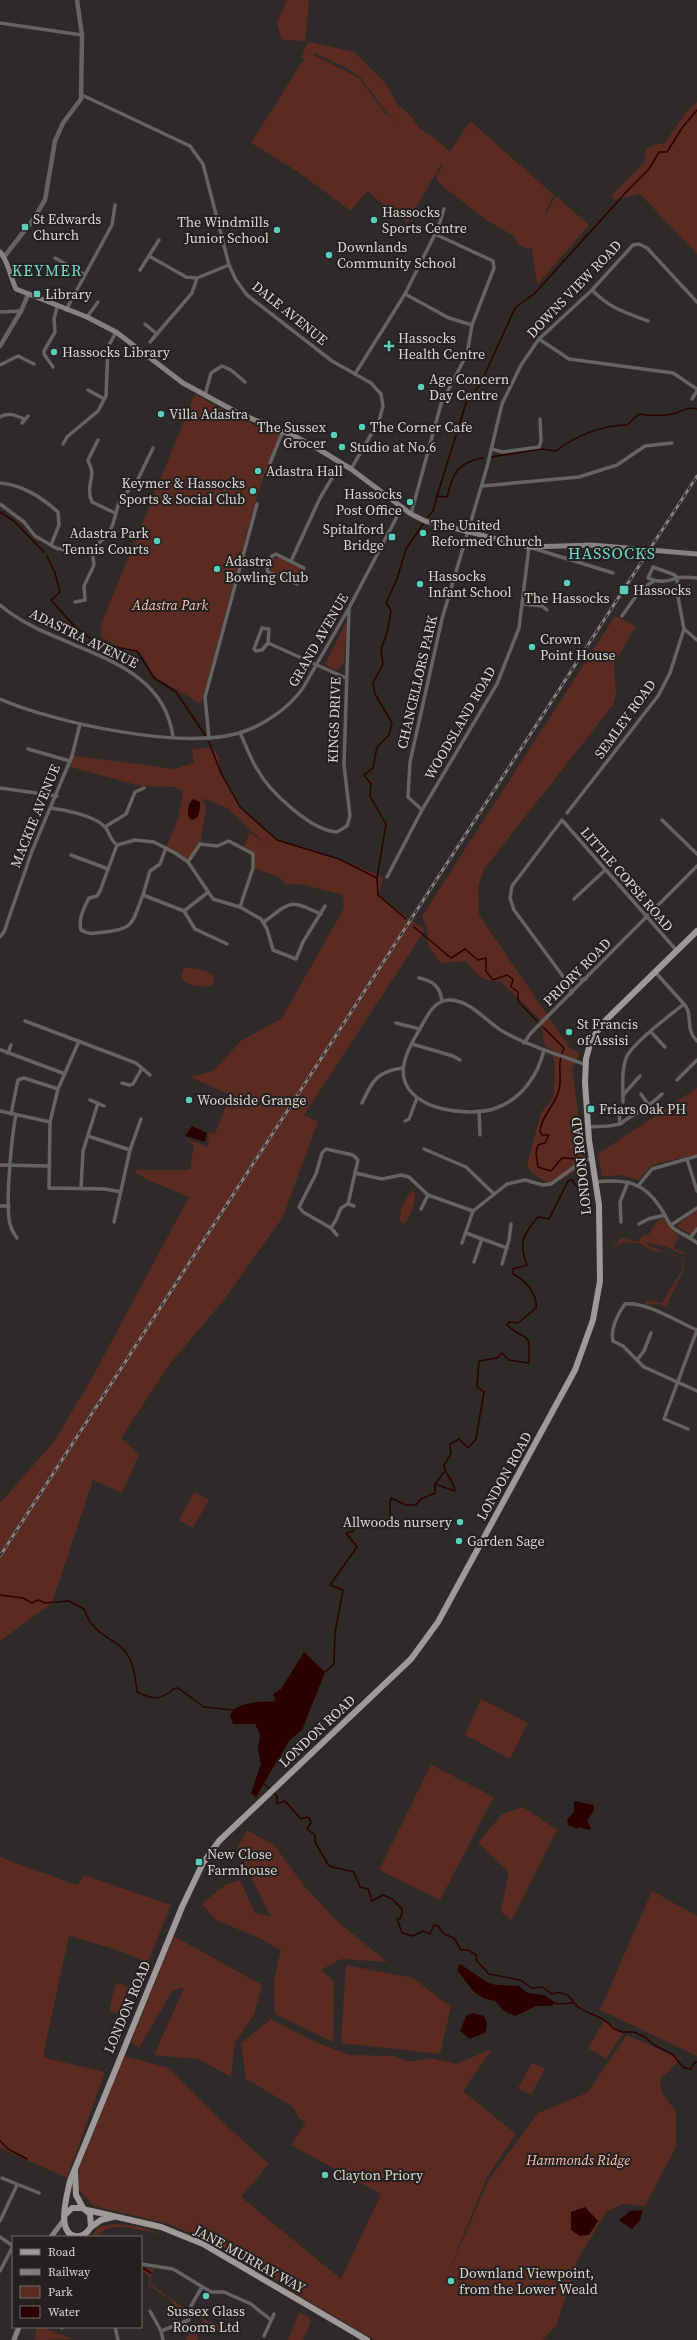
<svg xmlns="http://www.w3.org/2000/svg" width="697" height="2340" font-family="'Source Serif 4',serif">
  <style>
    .green { fill: #5b2b21; fill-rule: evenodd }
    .water { fill: #2d0000 }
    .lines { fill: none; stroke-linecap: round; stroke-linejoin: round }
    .stream { stroke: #2d0000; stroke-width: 1.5 }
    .minor { stroke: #656363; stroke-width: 3.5 }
    .tertiary { stroke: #656363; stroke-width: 4.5 }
    .secondary { stroke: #868282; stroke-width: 5 }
    .primary { stroke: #9f9a9a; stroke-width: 6 }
    .rail-casing { stroke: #83807f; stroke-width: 3 }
    .rail { stroke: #24201f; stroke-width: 1.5; stroke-dasharray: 4.5; stroke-linecap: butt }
    .poi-dot { fill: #5acebd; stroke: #24201f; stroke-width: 1.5 }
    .labels { text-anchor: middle; stroke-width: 4; stroke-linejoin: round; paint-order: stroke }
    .poi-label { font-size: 14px; fill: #dad8d7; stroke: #24201f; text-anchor: start }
    .street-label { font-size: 14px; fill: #dad8d7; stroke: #24201f }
    .park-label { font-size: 14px; font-style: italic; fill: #fdc4b7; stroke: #24201f }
    .quarter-label { font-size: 16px; letter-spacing: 1px; fill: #72daca; stroke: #24201f }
  </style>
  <rect width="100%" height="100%" fill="#2e2a29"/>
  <g class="green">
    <polygon points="287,0 309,0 305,41 282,40 277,23"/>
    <path d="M310,42L354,52L386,84L398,105L410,115L419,128L437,140L450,152L470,121L554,195L545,212L546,213L556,196L589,225L537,285L532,247L529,249L518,245L514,236L488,221L441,185L436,178L443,165L442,163L407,223L367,191L351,211L298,172L251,143L304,59L302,57L306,45ZM314,53L347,68L360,77L387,113L405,130L384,112L359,78L313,55Z"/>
    <polygon points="697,102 697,254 640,194 613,200 612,195 644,163 646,150 653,145 665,143 686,112"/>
    <polygon points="195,394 235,417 280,435 257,495 201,704 155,677 141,653 120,648 100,636 102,622"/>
    <polygon points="279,557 300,567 301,571 295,581 272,572 270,566 273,559"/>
    <path d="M615,616L636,626L614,663L616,694L613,705L484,869L478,887L479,915L570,1048L580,1053L572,1069L588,1183L579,1169L550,1185L531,1172L527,1164L541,1113L553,1098L555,1068L552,1049L545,1046L540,1019L500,981C479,982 479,974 465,961L441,963L428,946L427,929L422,916Z"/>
    <path d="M347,621L344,663L338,670C333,670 327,668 326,662Z"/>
    <polygon points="213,748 219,758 219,772 240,807 277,840 339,859 383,877 379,897 425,930 304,1115 318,1121 283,1217 223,1301 169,1365 121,1438 139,1455 122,1493 93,1480 52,1603 0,1641 0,1503 53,1443 92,1378 189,1197 150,1181 136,1173 136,1170 190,1170 194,1145 183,1138 208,1147 209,1132 215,1134 230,1095 190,1077 213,1071 241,1041 282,1018 344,908 343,895 304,885 285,884 279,877 253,868 253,854 243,849 250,832 268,846 227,808 203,798 206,808 200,844 188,862 166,848 178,819 183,791 175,787 140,786 71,767 69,755 175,769 194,763 192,749"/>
    <path d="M184,968C193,967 208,970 214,977L213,984C205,989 185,986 181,977Z"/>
    <polygon points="697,1088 697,1154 652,1165 639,1180 620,1175 602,1177 598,1154"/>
    <path d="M411,1191L415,1192C416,1200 410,1220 403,1224L400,1220L401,1208Z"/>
    <polygon points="697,1210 697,1227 690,1234 676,1226"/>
    <polygon points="663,1218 679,1237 673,1248 684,1253 684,1255 667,1247 646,1242 649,1246 684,1258 684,1268 666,1307 660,1304 644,1305 646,1301 662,1303 683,1268 683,1259 666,1252 652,1251 639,1243 623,1242 611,1248 622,1238 639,1242 643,1235 648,1235 657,1222"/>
    <polygon points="194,1492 209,1500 193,1528 179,1520"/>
    <polygon points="481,1699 528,1723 510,1759 465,1735"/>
    <polygon points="431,1765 494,1797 440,1900 379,1870"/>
    <polygon points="523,1807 557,1830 512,1920 501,1912 509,1872 478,1843 502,1814"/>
    <polygon points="247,1830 274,1845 305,1887 336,1920 387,1962 341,1959 321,1970 334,1981 333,2042 275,2014 274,1979 281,1950 255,1936 216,1920 202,1904 225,1885 240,1880 255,1913 271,1917 237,1848"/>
    <polygon points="0,1857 73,1884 78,1885 84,1875 171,1905 148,1962 111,1948 69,1936 44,2051 45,2058 105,2072 67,2178 0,2148"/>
    <polygon points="652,1891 697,1916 697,2056 600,2010"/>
    <polygon points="174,1936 262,1985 254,2015 235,2042 231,2077 198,2059 154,2055 184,1988 173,1990 139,2048 131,2042"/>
    <polygon points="346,1965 413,1978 451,2007 440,2054 341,2043"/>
    <polygon points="116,1983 131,1988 123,2015 109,2011"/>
    <polygon points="271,2019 315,2042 350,2055 396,2056 404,2061 418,2061 430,2058 456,2064 492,2049 463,2091 516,2134 487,2177 439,2296 488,2181 538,2113 587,2093 627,2035 681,2059 660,2079 662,2093 676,2112 676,2147 645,2206 622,2204 606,2212 578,2259 556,2326 543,2340 375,2340 303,2298 224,2248 169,2224 94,2206 78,2189 79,2169 124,2056 169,2068 230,2129 269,2164 241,2197 341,2279 381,2194 291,2145 306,2122 300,2119 292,2106 246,2079 241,2043"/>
    <polygon points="604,2021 624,2032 606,2059 588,2048"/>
    <polygon points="532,2063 545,2069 531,2095 518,2088"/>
    <path d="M114,2224L135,2226L160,2233C142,2233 109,2217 97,2237H92L98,2227Z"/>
    <polygon points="144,2267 150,2269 154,2267 150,2284 190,2312 176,2309 171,2300 148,2285 150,2278 143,2270"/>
    <polygon points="299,2313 309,2317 311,2322 303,2340 288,2340"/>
    <polygon points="201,2318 227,2328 222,2333 206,2326"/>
    <polygon points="195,2320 198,2340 186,2340"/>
    <polygon points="36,2327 42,2327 73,2339 35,2340"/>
  </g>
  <g class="water">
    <path d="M193,799L200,802C200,810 200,818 192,820L188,816C188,810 188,803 193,799Z"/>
    <polygon points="192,1126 207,1133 205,1142 185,1136"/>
    <path d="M304,1652L325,1672L302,1730L289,1741L256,1797L251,1793L261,1764L258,1750L260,1734L255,1724H233L230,1715C237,1700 261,1703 275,1701L273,1694L281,1689Z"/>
    <polygon points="574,1801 594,1805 594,1810 587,1821 591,1828 589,1830 579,1827 577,1829 568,1825 567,1820 574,1811"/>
    <polygon points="460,1964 487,1982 496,1985 519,1986 528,1993 544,1995 556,2003 551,2006 536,2006 515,2016 504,2011 495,2001 483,1998 474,1992 457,1970"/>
    <polygon points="473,2013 484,2016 487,2023 486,2032 470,2039 460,2031 466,2016"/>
    <polygon points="585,2207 598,2221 589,2235 580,2236 571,2230 571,2212"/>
    <polygon points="643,2210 640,2220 632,2229 619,2220 630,2211"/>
  </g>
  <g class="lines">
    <g class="stream">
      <path d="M491,457L542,449L556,451C575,436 602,425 627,425L639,414C650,416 662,416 672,414C682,412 686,406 697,409"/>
      <polyline points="437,496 467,400 480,385 515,308 535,293 628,190 649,169 659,152 667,152 682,128 697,110"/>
      <polyline points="0,512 14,521 44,552"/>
      <path d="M428,517L433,511L437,496L447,497C453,473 458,462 483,458"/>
      <path d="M47,556L55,573L60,592L51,600C84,638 87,642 137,651L154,678L176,692L205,735"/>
      <polyline points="209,742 221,773 240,807 277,840 339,859 377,878"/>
      <polyline points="406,919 378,895 377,878 386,824 370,796 371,784 364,775 373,768 377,747 389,735 392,723 375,694 373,683 383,664 381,650 388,629 391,610 386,603 397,579 406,549 423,524"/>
      <polyline points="414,927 451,958 465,949 478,960 486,958 486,971 493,980 507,975 513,979 511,987 518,992 518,1001 537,1021"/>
      <path d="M435,1484L455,1491C454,1480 445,1476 444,1465L451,1454L450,1444L459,1439L468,1448L476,1439L484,1392L477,1387L479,1361L497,1358L502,1353L509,1360L529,1363C530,1328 528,1344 507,1325L509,1322L518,1323L536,1308C538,1294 525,1280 513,1274V1269L527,1265C518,1242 523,1235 538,1217L549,1219L568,1181L572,1180L579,1189L582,1187L584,1173L581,1159L562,1158L551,1171L538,1167L536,1153L538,1145L545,1143L549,1135H542L540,1131C541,1117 553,1108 558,1093C564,1078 555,1067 564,1048L543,1027"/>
      <path d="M0,1595L23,1598L32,1603L38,1600L45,1603L69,1601L84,1609C91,1630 103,1634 120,1646C134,1658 135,1676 137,1692C150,1698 157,1701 170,1692C173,1689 174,1688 178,1688L204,1707L233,1710"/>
      <path d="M325,1672L334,1664L335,1633L343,1590L330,1585L357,1547L346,1533L353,1531L360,1521L382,1526L390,1525C392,1515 388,1507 391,1498L406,1505H416L421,1499L435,1493V1484L444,1472"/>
      <polyline points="264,1784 270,1789"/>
      <path d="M273,1792L277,1796V1804L285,1801L301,1819L308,1817L310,1819L311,1823L307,1829L315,1835V1842L329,1866L354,1872L360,1887L368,1889L372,1901L383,1895L392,1899L402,1909L401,1918L397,1919L402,1933L413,1936L423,1931L430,1934L434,1925L438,1926L444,1934L454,1938L461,1950H468L476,1955L477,1961L489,1974L520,1980L532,1988L542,1987L552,1994C558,1992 561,1992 567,1995C572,1997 573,2004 578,2007C590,2015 603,2016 613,2028L622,2032H634L645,2037L654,2045L672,2054L684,2068L691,2069L694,2063L697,2062"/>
      <polyline points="556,2003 558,2004 573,2003"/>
      <polyline points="0,2141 8,2149 27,2159"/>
      <polyline points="143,2268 151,2273"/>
    </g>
    <g class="minor">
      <polyline points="0,23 82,35"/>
      <polyline points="82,95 190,146 203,164 229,265 236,280 247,295 332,361 371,383 381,394 383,406 379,421 351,469"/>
      <polyline points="149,256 186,277 197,278 229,265"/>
      <polyline points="55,258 85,275"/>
      <polyline points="140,270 159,240"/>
      <path d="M592,290C611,309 624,312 648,321"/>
      <polyline points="405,294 449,318 472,325"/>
      <polyline points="66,310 112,225 115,205"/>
      <polyline points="0,312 21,311"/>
      <polyline points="87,317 98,302"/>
      <polyline points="145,324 157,334"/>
      <polyline points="539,339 569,359 673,373 697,389"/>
      <polyline points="150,342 192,293 197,278"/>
      <polyline points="0,365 18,356 34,364"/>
      <polyline points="53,367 44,354 44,351 55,332 54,319 57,307"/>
      <polyline points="355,374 405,294 438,228 444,209"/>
      <polyline points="88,390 104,399"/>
      <polyline points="205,395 211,373 222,366 231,370 245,382"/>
      <polyline points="692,399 697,391"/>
      <path d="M0,417C8,412 15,415 24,419"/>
      <polyline points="22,423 28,416"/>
      <path d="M98,440L88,460C89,464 92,468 92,473C91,483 87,491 92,502L115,513"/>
      <polyline points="63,444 67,437 98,411 106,396 108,347 116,332"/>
      <polyline points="491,449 503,452 539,447 541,441 540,419"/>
      <polyline points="270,463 283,431"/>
      <path d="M0,483C23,485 41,497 58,512L59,525L51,545"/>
      <polyline points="482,486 579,477 617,465 645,446 672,443"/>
      <polyline points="0,504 24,522 35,536 56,548 69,551 92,549 108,535 113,524 119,502 138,479 153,448"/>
      <polyline points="411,514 441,404 467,354 472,325 494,268 493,261 435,234"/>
      <polygon points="276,554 304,568 297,584 268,572 267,567 272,556"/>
      <polyline points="291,561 320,498 341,463"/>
      <path d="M677,578L675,575L653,567L648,578C658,583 667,582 677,578C682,576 691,578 697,578"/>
      <polyline points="677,578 678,597 684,629 697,640"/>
      <polyline points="75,602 85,600 84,586 94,565 92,549"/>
      <polyline points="523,604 542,606 547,610"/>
      <path d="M0,605C55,653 162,652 173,737"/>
      <polyline points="622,616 641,589 654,581"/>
      <polyline points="268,643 269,629 262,628 254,649 256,651 262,650 268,643 346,678"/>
      <path d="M0,699C56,723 180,750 239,733C263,726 289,708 303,688L349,608L402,507"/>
      <path d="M240,733C246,745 250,758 257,769C269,791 311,831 337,832L347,826L350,816L344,765L349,609"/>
      <polyline points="209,738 205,697 257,504"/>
      <polyline points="28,749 70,761"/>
      <polyline points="0,788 57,796"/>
      <path d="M51,808C66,810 95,816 105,827C110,833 110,840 117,845L135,840L154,842L175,853L188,862L213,899L240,907L261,919L267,929L273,950L296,959L303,942L325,906"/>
      <polyline points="422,810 408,797 410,762 442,619 487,467 502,404 521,365 539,339 592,290 633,245 639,244 647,248 697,302"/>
      <polyline points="567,813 658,696 670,673 684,629"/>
      <polyline points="662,820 697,854"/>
      <polyline points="105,827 126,814 135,792 144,788"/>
      <path d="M117,845L100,891L97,896L89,898C84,908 78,919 81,930C89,935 96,933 105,932C136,929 132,921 143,895"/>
      <polyline points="166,848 160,864 150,871 143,895 184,911 207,893"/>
      <polyline points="71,855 108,869"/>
      <polyline points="188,862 200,844 217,846 229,841 253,854 253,868 240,907"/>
      <polyline points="387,877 422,810 497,684 519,628 529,547 613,573"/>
      <polyline points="574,899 604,871"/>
      <polyline points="184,911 195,929 227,944"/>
      <path d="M264,922C292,901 288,899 321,914"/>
      <polyline points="0,937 4,932 32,851 72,756 80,724"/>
      <path d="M419,978C433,981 440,986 442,1001"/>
      <polyline points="565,979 586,979"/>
      <polyline points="572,993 565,979 514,910 510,898 512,886 562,820 677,951"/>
      <path d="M684,1004C694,1015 684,1028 697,1041"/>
      <polyline points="25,1021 136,1063 150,1075"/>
      <polyline points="396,1023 420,1029"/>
      <polyline points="651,1032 665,1047"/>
      <polyline points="79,1041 58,1089 50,1122 49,1188 105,1189 121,1192"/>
      <polyline points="524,1043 531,1033 697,866"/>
      <polyline points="412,1044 453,1056 460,1060"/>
      <polyline points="1,1050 65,1074"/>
      <path d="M544,1050C538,1076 521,1099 496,1108C470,1118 410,1110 404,1078C400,1061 413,1041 421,1027C427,1016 435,999 450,1000C472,1001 486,1022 504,1032C530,1047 558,1054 586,1065"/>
      <polyline points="8,1053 11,1045"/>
      <polyline points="677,1080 697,1060"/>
      <polyline points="122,1083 129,1085 133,1084 142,1068"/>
      <polyline points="641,1094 648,1104"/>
      <polyline points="623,1095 640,1076"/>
      <polyline points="90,1100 104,1106"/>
      <path d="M623,1102C623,1087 621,1070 627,1056C635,1041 670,1015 684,1004L656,973"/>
      <path d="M362,1103C372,1081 377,1071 403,1068"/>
      <polyline points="0,1111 50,1122"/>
      <polyline points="479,1111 480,1135"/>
      <polyline points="11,1114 18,1080 24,1078 58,1089"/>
      <path d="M16,1115C12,1134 4,1211 11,1227C12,1231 15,1235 17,1238"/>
      <polyline points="405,1121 409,1119 417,1098"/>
      <path d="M620,1124C633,1114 652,1105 662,1094"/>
      <polyline points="588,1127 609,1126 620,1124 619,1112 614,1112"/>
      <polyline points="88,1136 130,1150"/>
      <polyline points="424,1149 466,1167 494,1194"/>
      <polyline points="687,1159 697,1156"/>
      <polyline points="0,1165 50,1166"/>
      <polyline points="355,1173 382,1179 401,1175 409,1177 428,1195 473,1211"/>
      <path d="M595,1182C624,1179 643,1181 660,1207C664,1213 667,1220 671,1226C679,1234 689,1236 697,1243"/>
      <polyline points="638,1186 652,1169 687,1159 697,1191"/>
      <polyline points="81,1188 83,1151 98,1103"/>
      <polyline points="0,1206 9,1206"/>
      <polyline points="421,1209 428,1195"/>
      <polyline points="114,1222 130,1150 141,1119"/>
      <polyline points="621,1222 620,1202 628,1182"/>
      <polyline points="639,1224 648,1219 665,1215"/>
      <polyline points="671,1225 697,1208"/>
      <polyline points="331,1228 336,1220 341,1208 348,1204 354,1206"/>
      <polyline points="466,1233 507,1248"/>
      <polyline points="337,1235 331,1228 303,1212 299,1207 316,1174 322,1153 326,1149 353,1155 358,1160 348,1204"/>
      <polyline points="690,1238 697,1229"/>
      <polyline points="462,1243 473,1211 507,1184 525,1180 543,1185 551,1184 584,1160 592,1159"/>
      <polyline points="474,1262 482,1239"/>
      <polyline points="502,1264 509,1240 511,1224"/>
      <path d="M697,1330C678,1322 645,1301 625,1304C618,1313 610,1329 613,1341L623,1346L644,1367L697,1391"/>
      <polyline points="637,1360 644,1351 651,1333"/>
      <polyline points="688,1429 664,1419 697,1330"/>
      <polyline points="2,2178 39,2193"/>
      <polyline points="0,2221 17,2185"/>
      <polyline points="0,2237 13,2246"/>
      <polyline points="141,2264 173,2269 211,2292 224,2292 251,2304 271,2320"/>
      <polyline points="0,2271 13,2246"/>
      <polyline points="191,2306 202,2287"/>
      <polyline points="150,2311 161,2331 163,2340"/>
      <polyline points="115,2327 118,2340"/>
      <polyline points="62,2328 62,2327"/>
      <polyline points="161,2331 189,2320"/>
      <polyline points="264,2336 274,2314"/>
    </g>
    <g class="tertiary">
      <polyline points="4,257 33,220 45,200 55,141 63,123 81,99 82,35 77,0"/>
      <polyline points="0,346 21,311 28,295"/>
    </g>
    <g class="secondary">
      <path d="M0,252C9,262 10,277 16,289L87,317L116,332L183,383L238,413L296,437L315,447L351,469L411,514L425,521L529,547L592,545L697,554"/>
      <polyline points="51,2237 63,2221"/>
      <polyline points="14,2340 19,2327"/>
    </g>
    <g class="primary">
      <polyline points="75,2171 76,2195 83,2208"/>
      <polyline points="87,2210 161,2227 203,2244 367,2340"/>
      <path d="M65,2215L72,2208H83L90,2214L91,2227C87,2233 83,2237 75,2236C56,2232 67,2195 70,2181L182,1907L203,1863L219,1841L411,1659L438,1622L575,1370L593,1320L600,1281L599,1205L589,1140L585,1083L586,1059L590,1044L596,1033L606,1020L697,931"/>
      <polyline points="91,2227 101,2220 113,2217"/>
    </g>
    <defs>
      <polyline id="rail" points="0,1556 697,476"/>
    </defs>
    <use href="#rail" class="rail-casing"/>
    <use href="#rail" class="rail"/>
  </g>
  <g class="poi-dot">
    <circle cx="374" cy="220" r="4"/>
    <rect x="21" y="223" width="8" height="8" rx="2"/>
    <circle cx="277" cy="230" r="4"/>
    <circle cx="329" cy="255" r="4"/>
    <rect x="33" y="290" width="8" height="8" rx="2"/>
    <path d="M387 340h4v4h4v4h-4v4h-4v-4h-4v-4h4z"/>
    <circle cx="54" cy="352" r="4"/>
    <circle cx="421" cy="387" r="4"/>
    <circle cx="161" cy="414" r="4"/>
    <circle cx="362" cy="427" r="4"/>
    <circle cx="334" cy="435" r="4"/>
    <circle cx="342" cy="447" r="4"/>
    <circle cx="258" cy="471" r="4"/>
    <circle cx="253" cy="491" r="4"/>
    <circle cx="410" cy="502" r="4"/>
    <circle cx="423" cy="533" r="4"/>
    <rect x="388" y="533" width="8" height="8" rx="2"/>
    <circle cx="157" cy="541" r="4"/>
    <circle cx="217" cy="569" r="4"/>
    <circle cx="567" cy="583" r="4"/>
    <circle cx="420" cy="584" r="4"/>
    <rect x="619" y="585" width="10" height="10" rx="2"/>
    <circle cx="532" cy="647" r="4"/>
    <circle cx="569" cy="1032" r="4"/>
    <circle cx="189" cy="1100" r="4"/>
    <rect x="587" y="1105" width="8" height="8" rx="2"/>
    <circle cx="460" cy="1522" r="4"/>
    <circle cx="459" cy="1541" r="4"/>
    <rect x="195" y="1858" width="8" height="8" rx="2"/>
    <circle cx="325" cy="2175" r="4"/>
    <circle cx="451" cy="2281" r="4"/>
    <circle cx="206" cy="2296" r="4"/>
  </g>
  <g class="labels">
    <g class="poi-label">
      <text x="382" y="217">Hassocks<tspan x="382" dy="16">Sports Centre</tspan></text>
      <text x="33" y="224">St Edwards<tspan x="33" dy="16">Church</tspan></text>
      <text x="269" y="227" text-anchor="end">The Windmills<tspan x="269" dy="16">Junior School</tspan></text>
      <text x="337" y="252">Downlands<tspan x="337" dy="16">Community School</tspan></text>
      <text x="45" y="299">Library</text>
      <text x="398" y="343">Hassocks<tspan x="398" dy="16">Health Centre</tspan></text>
      <text x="62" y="357">Hassocks Library</text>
      <text x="429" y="384">Age Concern<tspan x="429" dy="16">Day Centre</tspan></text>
      <text x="169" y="419">Villa Adastra</text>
      <text x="326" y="432" text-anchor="end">The Sussex<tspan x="326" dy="16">Grocer</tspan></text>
      <text x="370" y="432">The Corner Cafe</text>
      <text x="350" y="452">Studio at No.6</text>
      <text x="266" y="476">Adastra Hall</text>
      <text x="245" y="488" text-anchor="end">Keymer &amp; Hassocks<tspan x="245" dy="16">Sports &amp; Social Club</tspan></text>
      <text x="402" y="499" text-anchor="end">Hassocks<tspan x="402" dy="16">Post Office</tspan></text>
      <text x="431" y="530">The United<tspan x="431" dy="16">Reformed Church</tspan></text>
      <text x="384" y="534" text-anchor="end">Spitalford<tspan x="384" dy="16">Bridge</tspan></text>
      <text x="149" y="538" text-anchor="end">Adastra Park<tspan x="149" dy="16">Tennis Courts</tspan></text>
      <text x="225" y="566">Adastra<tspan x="225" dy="16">Bowling Club</tspan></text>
      <text x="428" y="581">Hassocks<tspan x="428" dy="16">Infant School</tspan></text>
      <text x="633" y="595">Hassocks</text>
      <text x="567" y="603" text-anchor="middle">The Hassocks</text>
      <text x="540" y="644">Crown<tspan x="540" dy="16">Point House</tspan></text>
      <text x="577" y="1029">St Francis<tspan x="577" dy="16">of Assisi</tspan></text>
      <text x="197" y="1105">Woodside Grange</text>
      <text x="599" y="1114">Friars Oak PH</text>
      <text x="452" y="1527" text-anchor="end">Allwoods nursery</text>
      <text x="467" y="1546">Garden Sage</text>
      <text x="207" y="1859">New Close<tspan x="207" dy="16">Farmhouse</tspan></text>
      <text x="333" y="2180">Clayton Priory</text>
      <text x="459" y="2278">Downland Viewpoint,<tspan x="459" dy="16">from the Lower Weald</tspan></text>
      <text x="206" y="2316" text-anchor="middle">Sussex Glass<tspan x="206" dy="16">Rooms Ltd</tspan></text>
    </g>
    <g class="street-label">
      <text transform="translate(574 289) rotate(-46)" y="5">DOWNS VIEW ROAD</text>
      <text transform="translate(290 313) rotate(39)" y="5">DALE AVENUE</text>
      <text transform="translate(84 638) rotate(26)" y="5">ADASTRA AVENUE</text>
      <text transform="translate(318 640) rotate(-60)" y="5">GRAND AVENUE</text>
      <text transform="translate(417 682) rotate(-77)" y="5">CHANCELLORS PARK</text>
      <text transform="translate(625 719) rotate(-54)" y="5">SEMLEY ROAD</text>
      <text transform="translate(334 720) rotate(-88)" y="5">KINGS DRIVE</text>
      <text transform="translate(460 723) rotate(-60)" y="5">WOODSLAND ROAD</text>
      <text transform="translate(35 816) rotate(-68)" y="5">MACKIE AVENUE</text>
      <text transform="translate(627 879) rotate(49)" y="5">LITTLE COPSE ROAD</text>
      <text transform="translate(577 972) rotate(-45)" y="5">PRIORY ROAD</text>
      <text transform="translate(581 1166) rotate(-96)" y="5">LONDON ROAD</text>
      <text transform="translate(504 1476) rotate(-61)" y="5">LONDON ROAD</text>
      <text transform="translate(317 1731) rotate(-43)" y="5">LONDON ROAD</text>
      <text transform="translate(127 2007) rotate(-67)" y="5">LONDON ROAD</text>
      <text transform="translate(250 2259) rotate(29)" y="5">JANE MURRAY WAY</text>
    </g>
    <g class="park-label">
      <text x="170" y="610">Adastra Park</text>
      <text x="578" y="2165">Hammonds Ridge</text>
    </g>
    <g class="quarter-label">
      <text x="47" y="276">KEYMER</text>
      <text x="612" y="559">HASSOCKS</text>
    </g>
  </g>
  <rect x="12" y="2236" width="130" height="92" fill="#24201f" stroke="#6d6a69"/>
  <rect x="20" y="2249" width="20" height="6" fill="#9f9a9a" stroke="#6d6a69"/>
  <text x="48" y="2256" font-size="12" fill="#dad8d7">Road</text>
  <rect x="20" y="2269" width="20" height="6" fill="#83807f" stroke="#6d6a69"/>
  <text x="48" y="2276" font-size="12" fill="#dad8d7">Railway</text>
  <rect x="20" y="2286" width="20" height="12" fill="#5b2b21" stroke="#6d6a69"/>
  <text x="48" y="2296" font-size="12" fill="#dad8d7">Park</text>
  <rect x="20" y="2306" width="20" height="12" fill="#2d0000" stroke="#6d6a69"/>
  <text x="48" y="2316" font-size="12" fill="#dad8d7">Water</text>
</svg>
